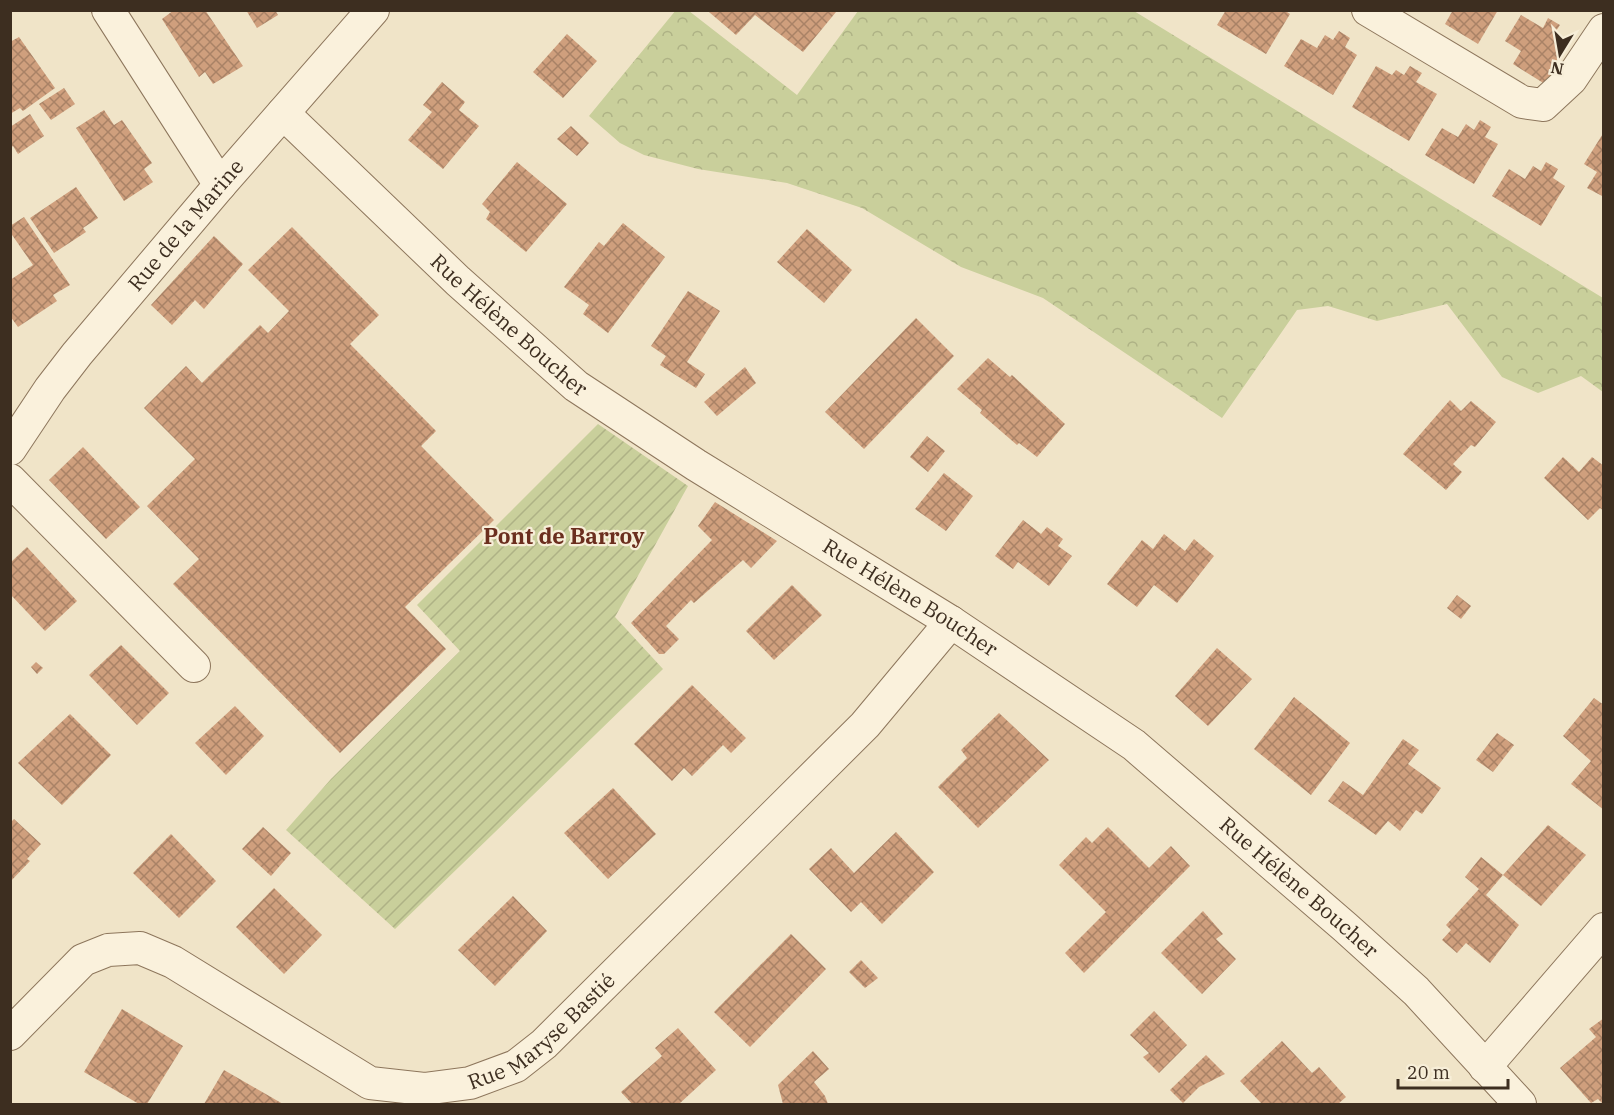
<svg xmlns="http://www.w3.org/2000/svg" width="1614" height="1115" font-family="'IBM Plex Serif',serif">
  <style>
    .forest { fill: url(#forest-crowns) }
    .garden { fill: url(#garden-furrows) }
    .building { fill: url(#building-cross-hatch) }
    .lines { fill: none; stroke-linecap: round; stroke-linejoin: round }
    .minor-casing { stroke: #8d765c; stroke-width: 34 }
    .minor { stroke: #faf1dc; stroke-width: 32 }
    .labels { text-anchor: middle; stroke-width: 4.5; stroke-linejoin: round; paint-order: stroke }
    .street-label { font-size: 21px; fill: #3d2e20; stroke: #f7eed8 }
    .neighbourhood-label { font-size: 22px; font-weight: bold; fill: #6b2e1e; stroke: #f7eed8 }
  </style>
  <defs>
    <pattern id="forest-crowns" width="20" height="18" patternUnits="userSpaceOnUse" patternTransform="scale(1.5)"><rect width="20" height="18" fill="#c9cf9b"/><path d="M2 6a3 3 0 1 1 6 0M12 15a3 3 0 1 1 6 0" fill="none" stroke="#aeb285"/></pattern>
    <pattern id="garden-furrows" width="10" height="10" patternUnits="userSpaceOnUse" patternTransform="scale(1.5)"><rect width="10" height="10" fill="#c9cf9b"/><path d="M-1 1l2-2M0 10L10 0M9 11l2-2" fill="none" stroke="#aeb285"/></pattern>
    <pattern id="building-cross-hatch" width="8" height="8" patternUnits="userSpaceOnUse" patternTransform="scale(1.5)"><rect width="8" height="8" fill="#cf9f7d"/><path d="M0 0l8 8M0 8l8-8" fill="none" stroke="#a98266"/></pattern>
  </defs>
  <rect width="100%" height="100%" fill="#f0e4c8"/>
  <polygon class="forest" points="676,10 689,11 797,95 858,11 1134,11 1603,298 1603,392 1581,376 1538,393 1502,377 1447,304 1377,321 1328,306 1297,310 1222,418 1043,298 961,267 862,208 787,183 698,169 644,155 620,143 589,116"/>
  <polygon class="garden" points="598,424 688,486 615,617 663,669 395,929 286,830 331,779 460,651 417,605"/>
  <g class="building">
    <polygon points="174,10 205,10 243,66 213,84 205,72 199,77 162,19"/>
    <polygon points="246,10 275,10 278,15 257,28"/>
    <polygon points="710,10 833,10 836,12 803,52 755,15 736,35 709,12"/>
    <polygon points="1226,10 1284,10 1290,14 1266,54 1217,25"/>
    <polygon points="1453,10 1498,10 1478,44 1445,24"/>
    <polygon points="1521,15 1543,28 1548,18 1560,25 1554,34 1570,44 1545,84 1513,64 1521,51 1505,41"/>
    <polygon points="1339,31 1350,38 1345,47 1357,55 1333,95 1284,66 1301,39 1317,48 1325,35 1333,40"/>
    <polygon points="567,34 597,61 563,98 533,72"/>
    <polygon points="19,37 55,88 23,111 20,108 10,114 10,42"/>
    <polygon points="1376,66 1392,75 1396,70 1404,75 1410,66 1422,73 1416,82 1437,94 1409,141 1352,107"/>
    <polygon points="442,82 465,102 459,110 479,126 443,169 408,140 432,112 423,105"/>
    <polygon points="64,88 75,104 51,120 39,104"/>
    <polygon points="104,110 114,125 122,120 152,163 144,169 153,182 124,201 76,128"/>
    <polygon points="30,114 44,136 18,154 13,146 10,148 10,127"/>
    <polygon points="1480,120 1491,127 1485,137 1498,144 1474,184 1425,155 1442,128 1458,137 1466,124 1474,130"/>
    <polygon points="571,126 589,143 577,156 557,139"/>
    <polygon points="1604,132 1604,197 1587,188 1597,172 1584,164"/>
    <polygon points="517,162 567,204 526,252 486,219 490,212 482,204"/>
    <polygon points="1546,162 1558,169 1553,178 1565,186 1541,226 1492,196 1509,169 1525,179 1533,166 1541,171"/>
    <polygon points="76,187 98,218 83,228 86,232 54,253 30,218"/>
    <polygon points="24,217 70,285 53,295 57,301 18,327 10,316 10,280 33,265 10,232 10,226"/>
    <polygon points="623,223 665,257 608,333 583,314 589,305 564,287 599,242 604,246"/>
    <polygon points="292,227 379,315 350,344 436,431 421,446 494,520 405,607 446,649 340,753 173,584 199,559 147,506 195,459 144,408 186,366 202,383 260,325 268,333 289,311 248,270"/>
    <polygon points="807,229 852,270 824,303 777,262"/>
    <polygon points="214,236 243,264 204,309 195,300 172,325 151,305"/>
    <polygon points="688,291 720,311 687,362 705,374 696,388 660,365 666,356 651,346"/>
    <polygon points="916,318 954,356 864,449 825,412"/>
    <polygon points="988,358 1010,377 1012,375 1065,424 1037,457 1019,443 1017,445 980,413 982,410 957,389"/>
    <polygon points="745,367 756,383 717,416 704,402"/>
    <polygon points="1450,400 1461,411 1471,401 1496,422 1475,447 1471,445 1453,464 1462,472 1446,490 1403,454"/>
    <polygon points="927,436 945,451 928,472 910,457"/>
    <polygon points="83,447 140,507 106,539 49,480"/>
    <polygon points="1563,457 1579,472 1592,457 1604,466 1604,511 1600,508 1588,520 1544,478"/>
    <polygon points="944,473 973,496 946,531 915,509"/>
    <polygon points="715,502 777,541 751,568 743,560 694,603 691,600 666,626 679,639 664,654 659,654 631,623 712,540 698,526"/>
    <polygon points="1023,520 1041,534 1047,527 1063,539 1058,546 1072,556 1049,586 1018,562 1013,569 995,556"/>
    <polygon points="1164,534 1185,551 1194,539 1214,556 1177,603 1154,585 1137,607 1107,584 1142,540 1153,549"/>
    <polygon points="27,547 77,601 45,631 10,594 10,563"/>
    <polygon points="792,585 822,615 774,660 746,631"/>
    <polygon points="1457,595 1471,606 1461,619 1447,608"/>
    <polygon points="121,645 169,693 137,725 89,675"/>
    <polygon points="1217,648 1252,679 1208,726 1175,696"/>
    <polygon points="36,662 43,668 37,674 31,667"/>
    <polygon points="692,685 746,738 731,753 723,745 692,776 684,768 672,781 634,744"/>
    <polygon points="1294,697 1350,743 1311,795 1254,749"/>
    <polygon points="1594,698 1604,705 1604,810 1571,784 1591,761 1563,736"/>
    <polygon points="235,706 264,736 226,775 195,743"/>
    <polygon points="999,713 1049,760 978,828 938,787 967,758 961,750"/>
    <polygon points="70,714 111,755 62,805 18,763"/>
    <polygon points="1497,733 1514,745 1493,772 1476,760"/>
    <polygon points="1403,739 1419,750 1408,764 1441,788 1422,814 1416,810 1400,831 1388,821 1376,835 1328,801 1343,781 1363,795"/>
    <polygon points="613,788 656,834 608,879 564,833"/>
    <polygon points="14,819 41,844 27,859 30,861 10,882 10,823"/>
    <polygon points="1548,825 1586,855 1541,906 1503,875"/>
    <polygon points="263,827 291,853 271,876 242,849"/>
    <polygon points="1108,827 1149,868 1171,846 1190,866 1084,973 1065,953 1106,912 1059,865 1086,837 1092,843"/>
    <polygon points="896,832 934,872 882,924 861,902 851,912 809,869 831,848 854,873"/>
    <polygon points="171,834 216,881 179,918 133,873"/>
    <polygon points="1481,857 1503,875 1486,895 1519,925 1490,963 1466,943 1457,953 1442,940 1451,930 1446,925 1479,889 1465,877"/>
    <polygon points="274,888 322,935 284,974 236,927"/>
    <polygon points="513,896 547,931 495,986 458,950"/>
    <polygon points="1203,911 1223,934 1216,939 1236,959 1202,994 1161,953"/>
    <polygon points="791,934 826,969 750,1047 714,1012"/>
    <polygon points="861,960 878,978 865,988 849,972"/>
    <polygon points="122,1009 183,1046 147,1104 139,1104 84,1072"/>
    <polygon points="1154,1011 1187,1045 1159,1073 1143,1057 1149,1053 1130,1035"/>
    <polygon points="1604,1018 1604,1104 1603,1104 1598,1099 1591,1103 1560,1068 1596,1037 1589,1029"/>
    <polygon points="678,1028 716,1070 679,1104 632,1104 621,1092 662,1056 655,1048"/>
    <polygon points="1282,1041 1312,1073 1319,1067 1346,1097 1338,1104 1259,1104 1261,1103 1240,1081"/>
    <polygon points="813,1051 829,1069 814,1082 825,1096 828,1104 783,1104 778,1085"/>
    <polygon points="1206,1055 1225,1074 1199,1087 1183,1103 1170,1090"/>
    <polygon points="224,1070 283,1104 204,1104"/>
  </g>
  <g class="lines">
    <defs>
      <g id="minor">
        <polyline points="108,10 220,185"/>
        <polyline points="1368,10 1522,102 1543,105 1571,79 1604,30"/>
        <path id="s1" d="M283,113L458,281L576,386L696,465L951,622L1134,745L1345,927L1416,991L1520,1104"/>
        <path id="s2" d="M10,449L50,389L77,354L220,185L373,10"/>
        <polyline points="10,480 194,666"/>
        <path id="s3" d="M10,1034L83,960L108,950L140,948L173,962L370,1083L424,1089L470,1083L516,1066L544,1044L865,725L951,622"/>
        <polyline points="1485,1067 1604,929"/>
      </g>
    </defs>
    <use href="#minor" class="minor-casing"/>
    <use href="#minor" class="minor"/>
  </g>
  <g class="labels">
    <g class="street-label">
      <text dy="7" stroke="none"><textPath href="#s2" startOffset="285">Rue de la Marine</textPath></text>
      <text dy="7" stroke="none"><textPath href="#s1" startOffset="310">Rue Hélène Boucher</textPath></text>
      <text dy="7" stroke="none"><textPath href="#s1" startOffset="796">Rue Hélène Boucher</textPath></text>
      <text dy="7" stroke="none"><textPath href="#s1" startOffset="1282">Rue Hélène Boucher</textPath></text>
      <text dy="7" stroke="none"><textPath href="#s3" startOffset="620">Rue Maryse Bastié</textPath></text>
    </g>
    <g class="neighbourhood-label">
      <text x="564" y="544">Pont de Barroy</text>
    </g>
  </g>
  <rect width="1614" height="1115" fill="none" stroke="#3d2e20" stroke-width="24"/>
  <g transform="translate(1560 54) rotate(191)" stroke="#f7eed8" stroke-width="4.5" paint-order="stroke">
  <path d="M0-4.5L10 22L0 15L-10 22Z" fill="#3d2e20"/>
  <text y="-9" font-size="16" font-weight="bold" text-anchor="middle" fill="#3d2e20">N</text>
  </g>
  <path d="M1398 1079v9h110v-9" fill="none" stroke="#3d2e20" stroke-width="3"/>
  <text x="1407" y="1079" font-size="18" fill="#3d2e20" stroke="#f7eed8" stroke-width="4.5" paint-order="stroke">20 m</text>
</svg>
